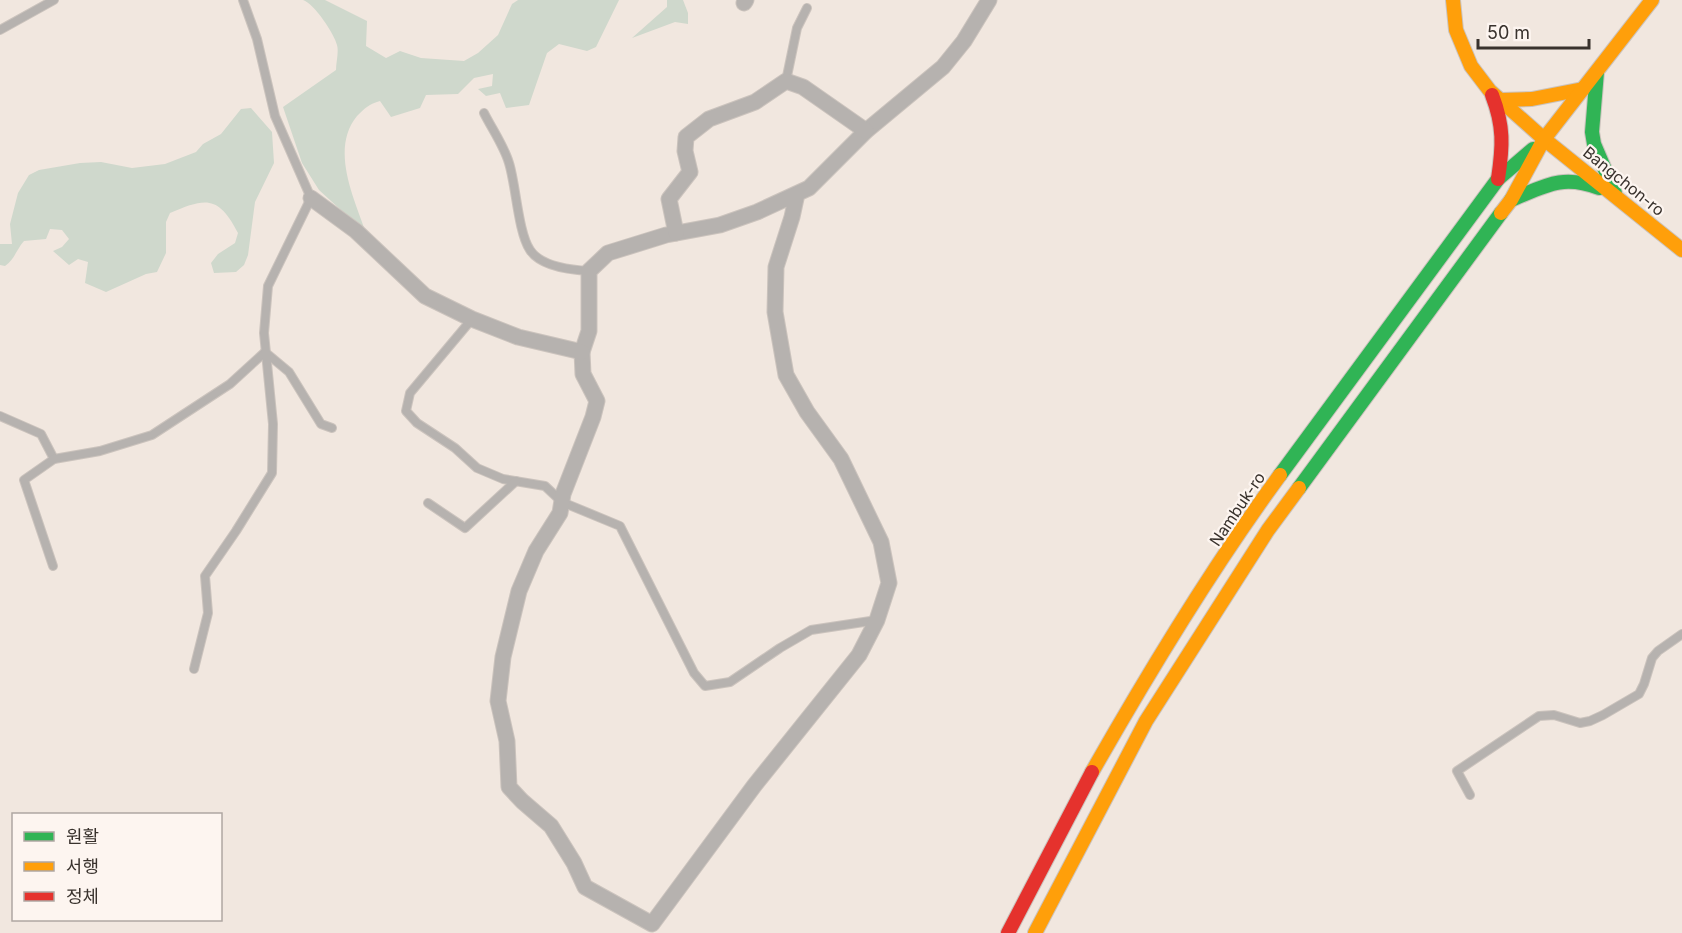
<svg xmlns="http://www.w3.org/2000/svg" width="1682" height="933" font-family="Inter,'Noto Sans KR',sans-serif">
  <style>
    .green { fill: #cfd8cc }
    .lines { fill: none; stroke-linecap: round; stroke-linejoin: round }
    .lane-casing { stroke: #cbc3bd; stroke-width: 10 }
    .street-casing { stroke: #cbc3bd; stroke-width: 17 }
    .fast-casing { stroke: #cbc3bd; stroke-width: 16 }
    .slow-casing { stroke: #cbc3bd; stroke-width: 16 }
    .jam-casing { stroke: #cbc3bd; stroke-width: 16 }
    .lane { stroke: #b6b2af; stroke-width: 8 }
    .street { stroke: #b6b2af; stroke-width: 15 }
    .fast { stroke: #30b455; stroke-width: 14 }
    .slow { stroke: #ff9f0a; stroke-width: 14 }
    .jam { stroke: #e5322d; stroke-width: 14 }
    .labels { text-anchor: middle; stroke-width: 4.5; stroke-linejoin: round; paint-order: stroke }
    .street-label { font-size: 16px; fill: #39322d; stroke: #fdf5f0 }
  </style>
  <rect width="100%" height="100%" fill="#f1e7df"/>
  <g class="green">
    <path d="M303,0H325L367,21L366,46L386,58L400,51L421,58L464,61L478,53L498,35L512,4L518,0H619L596,47L587,51L559,44L547,53L529,105L506,108L500,93L486,96L478,89L492,86L493,74L474,78L458,94L426,95L420,108L391,117L380,101C369,104 365,108 357,116C330,149 354,198 366,233L319,190L302,163L283,107L336,70C336,62 339,52 337,45C335,35 314,3 303,0Z"/>
    <polygon points="667,0 683,0 688,13 688,24 675,22 632,38 667,7"/>
    <path d="M251,108L272,132L274,163L255,202L248,255L244,265L236,272L214,273L211,263L218,254L235,243L238,233C218,195 206,198 170,213L166,222V253L157,272L146,274L106,292L85,283L88,262L78,259L69,265L53,251L62,247L69,239L62,230L50,229L46,239L24,241C16,250 15,259 5,266L0,265V244H12L10,224L18,193L29,175L39,170L80,163L101,162L132,168L165,164L196,152L203,144L221,134L241,109Z"/>
  </g>
  <g class="lines">
    <defs>
      <g id="lane">
        <polyline points="0,30 54,0"/>
        <polyline points="786,81 797,28 807,8"/>
        <path d="M484,113C492,129 504,146 509,163C516,185 518,232 530,250C541,267 571,270 589,271"/>
        <polyline points="472,319 410,393 406,411 417,423 455,448 477,468 503,479 545,486 562,502 620,526 694,673 705,686 730,682 780,648 811,630 877,620"/>
        <polyline points="0,416 41,434 54,459 24,480 53,566"/>
        <polyline points="54,459 100,451 152,435 230,384 265,352 289,372 321,424 332,428"/>
        <polyline points="428,503 465,528 516,481"/>
        <polyline points="194,669 208,613 205,576 236,531 272,473 273,424 264,333 268,286 311,198 275,116 257,39 243,0"/>
        <polyline points="1470,795 1457,771 1539,716 1554,715 1580,723 1590,721 1603,715 1639,694 1644,684 1652,658 1658,651 1682,634"/>
      </g>
      <g id="street">
        <polyline points="744,3 746,0"/>
        <polyline points="797,194 792,217 776,267 775,312 786,375 807,412 841,459 881,542 889,583 877,620 859,655 754,786 652,924 585,887 574,863 551,826 522,801 509,787 507,741 498,701 503,657 519,591 536,551 560,513 563,494 593,417 597,401 583,374 582,352 589,331 589,271 608,253 666,235 720,225 757,212 809,188 866,131 943,67 964,41 989,0"/>
        <polyline points="311,198 356,231 425,296 472,319 518,337 582,352"/>
        <polyline points="676,233 669,199 690,172 685,151 686,137 709,119 755,102 786,81 803,87 866,131"/>
      </g>
      <g id="fast">
        <polyline points="1597,72 1592,132 1594,144 1615,193"/>
        <path d="M1511,200C1545,186 1562,174 1599,188"/>
        <polyline points="1280,475 1498,179 1533,149"/>
        <polyline points="1299,488 1501,213"/>
      </g>
      <g id="slow">
        <polyline points="1453,0 1456,30 1471,66 1490,91 1544,139 1682,250"/>
        <polyline points="1501,100 1532,99 1583,89"/>
        <polyline points="1501,213 1511,200 1544,139 1652,0"/>
        <path d="M1092,772C1150,670 1211,569 1280,475"/>
        <polyline points="1035,933 1146,721 1268,530 1299,488"/>
      </g>
      <g id="jam">
        <path d="M1492,95C1504,126 1503,146 1498,179"/>
        <polyline points="1008,933 1092,772"/>
      </g>
    </defs>
    <use href="#lane" class="lane-casing"/>
    <use href="#street" class="street-casing"/>
    <use href="#fast" class="fast-casing"/>
    <use href="#slow" class="slow-casing"/>
    <use href="#jam" class="jam-casing"/>
    <use href="#lane" class="lane"/>
    <use href="#street" class="street"/>
    <use href="#fast" class="fast"/>
    <use href="#slow" class="slow"/>
    <use href="#jam" class="jam"/>
  </g>
  <g class="labels">
    <g class="street-label">
      <text transform="translate(1624 181) rotate(39)" y="6">Bangchon-ro</text>
      <text transform="translate(1237 509) rotate(-56)" y="6">Nambuk-ro</text>
    </g>
  </g>
  <rect x="12" y="813" width="210" height="108" fill="#fdf5f0" stroke="#afa7a2" stroke-width="1.5"/>
  <rect x="24" y="832" width="30" height="9" fill="#30b455" stroke="#afa7a2" stroke-width="1.5"/>
  <text x="66" y="843" font-size="18" fill="#39322d">원활</text>
  <rect x="24" y="862" width="30" height="9" fill="#ff9f0a" stroke="#afa7a2" stroke-width="1.5"/>
  <text x="66" y="873" font-size="18" fill="#39322d">서행</text>
  <rect x="24" y="892" width="30" height="9" fill="#e5322d" stroke="#afa7a2" stroke-width="1.5"/>
  <text x="66" y="903" font-size="18" fill="#39322d">정체</text>
  <path d="M1478 39v9h111v-9" fill="none" stroke="#39322d" stroke-width="3"/>
  <text x="1487" y="39" font-size="18" fill="#39322d" stroke="#fdf5f0" stroke-width="4.5" paint-order="stroke">50 m</text>
</svg>
